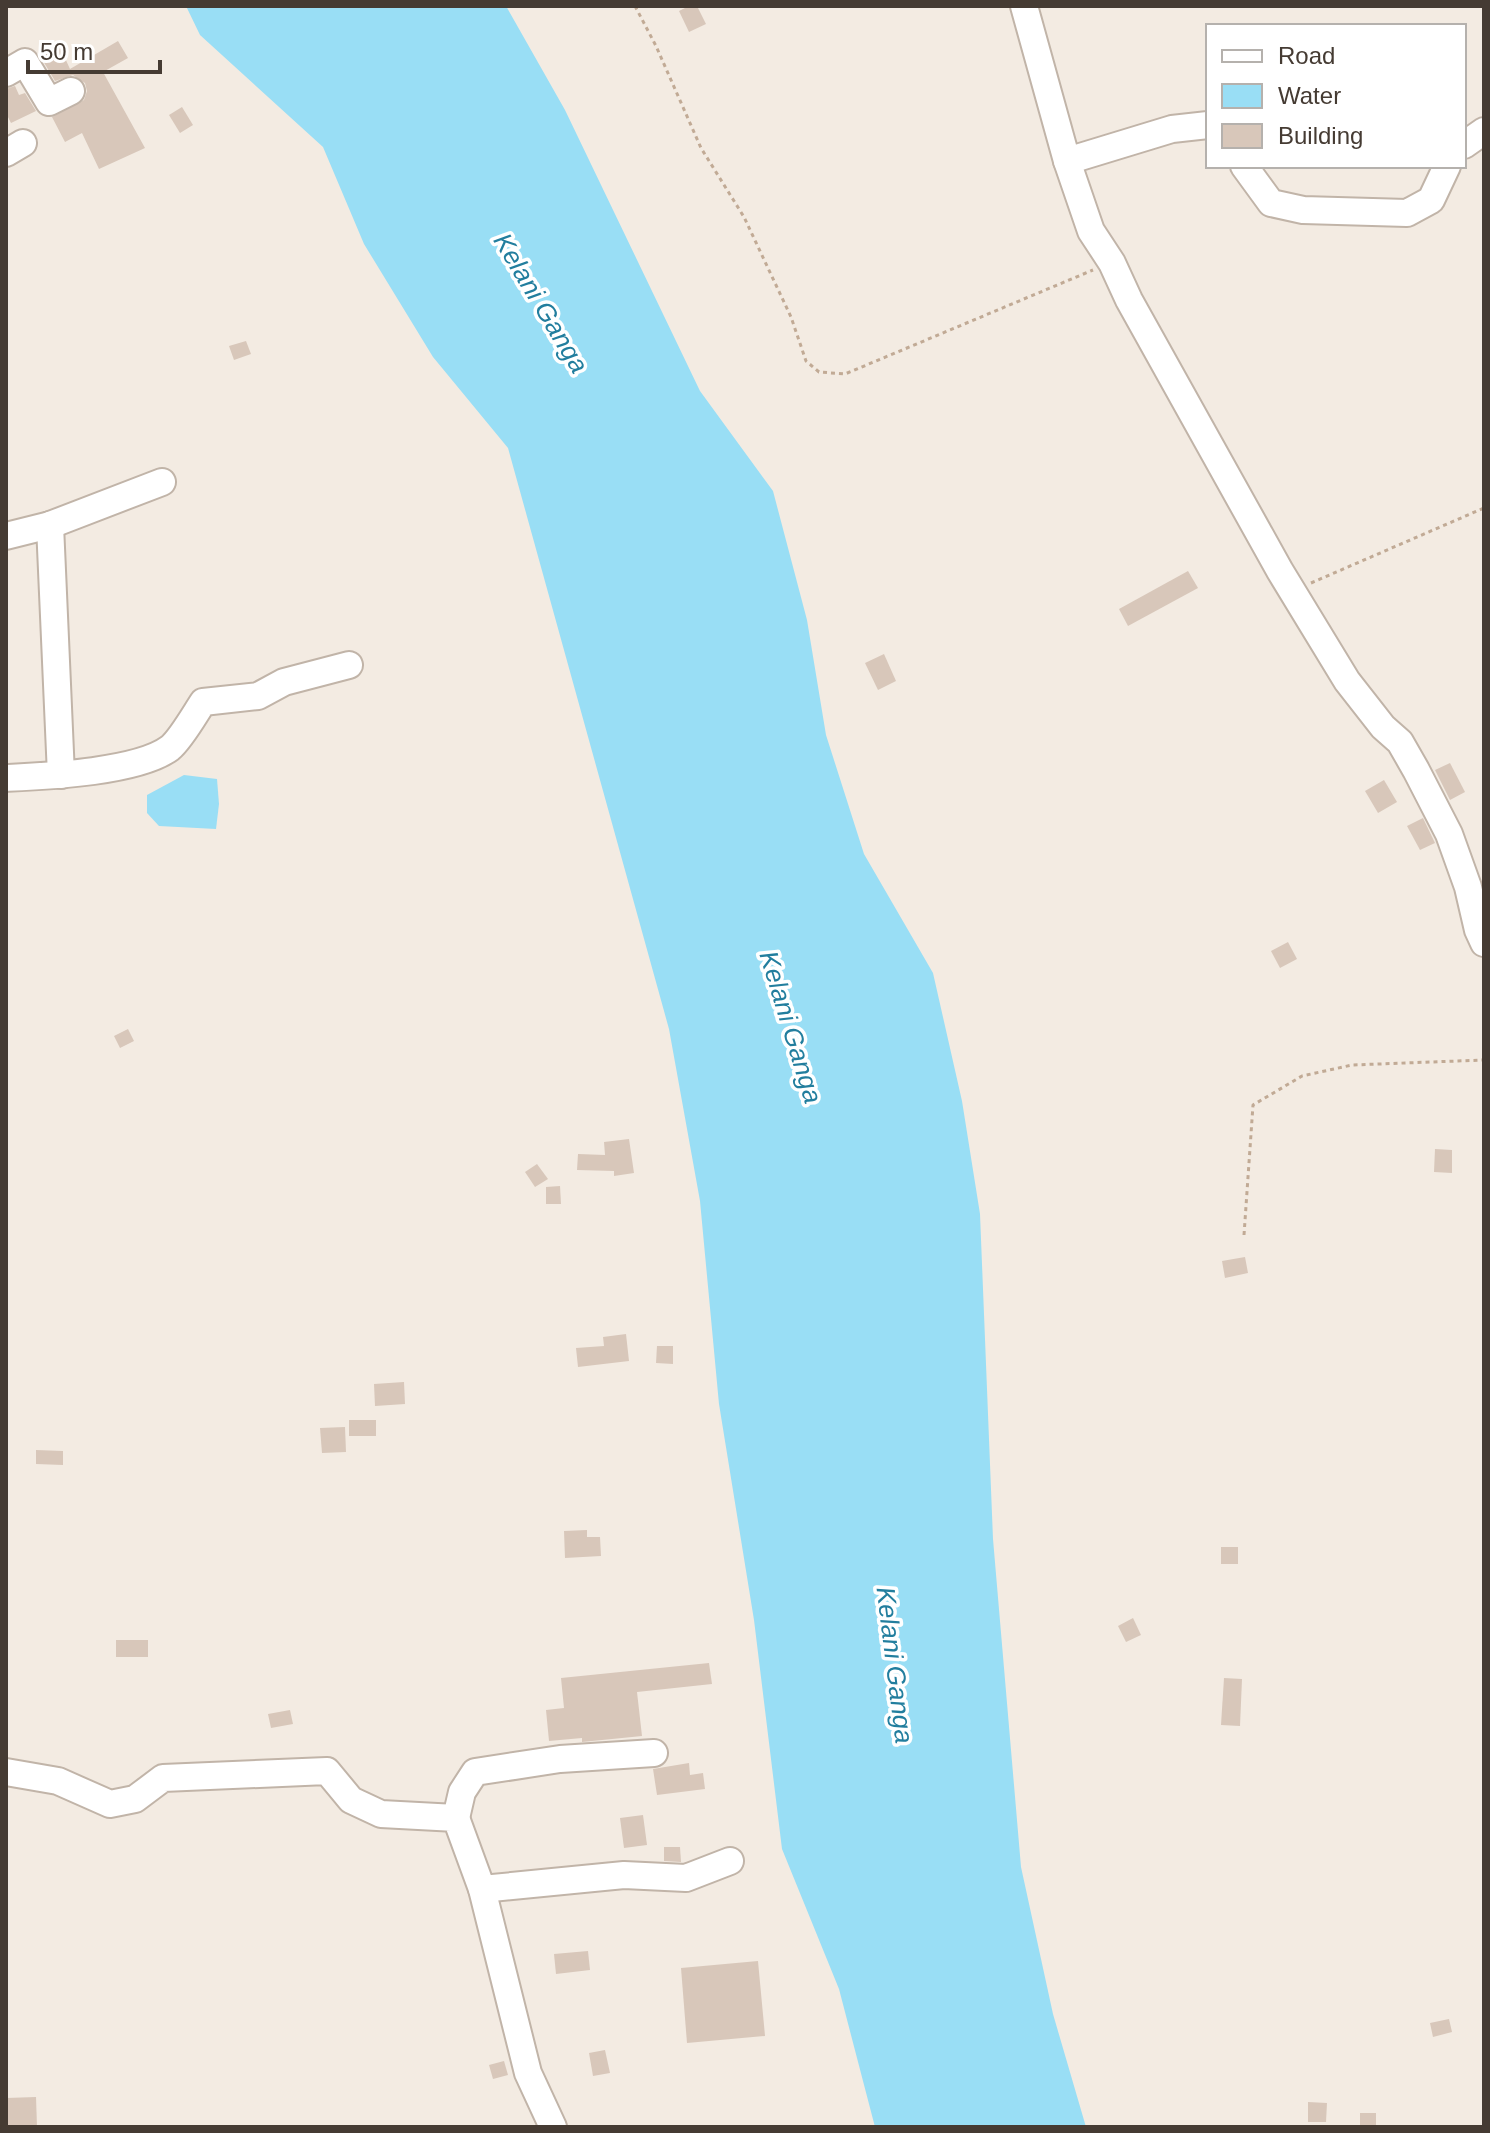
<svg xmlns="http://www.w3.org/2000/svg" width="1490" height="2133" font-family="Arial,sans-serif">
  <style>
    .water { fill: #99def5 }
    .building { fill: #d8c7ba }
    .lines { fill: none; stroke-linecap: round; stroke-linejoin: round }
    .minor-casing { stroke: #c1b4a8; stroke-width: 30 }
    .path { stroke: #c1aa95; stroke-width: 3; stroke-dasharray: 4 4; stroke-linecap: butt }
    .minor { stroke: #fff; stroke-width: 26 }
    .labels { text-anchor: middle; stroke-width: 7; stroke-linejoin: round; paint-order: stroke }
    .water-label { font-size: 26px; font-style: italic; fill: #227e9e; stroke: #fff }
  </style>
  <rect width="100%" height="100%" fill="#f3ebe2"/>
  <g class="water">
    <polygon points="186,6 506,6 565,110 700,391 773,491 807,620 826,735 864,854 933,973 962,1101 980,1214 993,1539 1021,1867 1053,2014 1086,2127 875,2127 839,1989 782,1849 754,1620 719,1404 700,1201 669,1029 508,448 433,357 364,244 323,147 200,35"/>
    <polygon points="184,775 217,779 219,804 216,829 159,826 147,813 147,795"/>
  </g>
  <g class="building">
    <polygon points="689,6 697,6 706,24 689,32 679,11"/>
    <polygon points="118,41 128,58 103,72 145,148 99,169 82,133 65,142 52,117 84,100 87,91 85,83 73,75 55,81 39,54 59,45 70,69"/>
    <polygon points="15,86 19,95 25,93 36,111 11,123 6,113 6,89"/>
    <polygon points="182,107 193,125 180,133 169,115"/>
    <polygon points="246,341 251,354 234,360 229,346"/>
    <polygon points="1188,571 1198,588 1128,626 1119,609"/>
    <polygon points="884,654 896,681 878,690 865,663"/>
    <polygon points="1450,763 1465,792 1450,800 1435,770"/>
    <polygon points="1384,780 1397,802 1378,813 1365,791"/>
    <polygon points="1423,818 1435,843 1420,850 1407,826"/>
    <polygon points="1288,942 1297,959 1280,968 1271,951"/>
    <polygon points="128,1029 134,1041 120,1048 114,1036"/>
    <polygon points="629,1139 634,1173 614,1176 614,1171 577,1170 578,1154 605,1155 604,1142"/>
    <polygon points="1435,1149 1452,1150 1452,1173 1434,1172"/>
    <polygon points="537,1164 548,1179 535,1187 525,1172"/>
    <polygon points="560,1186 561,1204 546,1204 546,1187"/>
    <polygon points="1245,1257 1248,1273 1225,1278 1222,1261"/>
    <polygon points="626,1334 629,1361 578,1367 576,1348 604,1346 603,1337"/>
    <polygon points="657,1346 673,1346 673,1364 656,1363"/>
    <polygon points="404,1382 405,1404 375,1406 374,1384"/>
    <rect x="349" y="1420" width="27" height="16"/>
    <polygon points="345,1427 346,1452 322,1453 320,1428"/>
    <polygon points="36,1450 63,1451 63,1465 36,1464"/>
    <polygon points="587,1530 587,1537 600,1537 601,1556 565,1558 564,1531"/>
    <rect x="1221" y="1547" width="17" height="17"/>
    <polygon points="1133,1618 1141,1635 1126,1642 1118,1626"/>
    <rect x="116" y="1640" width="32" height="17"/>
    <polygon points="709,1663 712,1684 637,1692 642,1736 582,1742 582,1738 549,1741 546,1710 564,1708 561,1678"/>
    <polygon points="1224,1678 1242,1679 1240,1726 1221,1725"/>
    <polygon points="290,1710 293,1724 271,1728 268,1714"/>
    <polygon points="689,1763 690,1775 703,1773 705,1789 657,1795 653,1769"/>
    <polygon points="643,1815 647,1845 624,1848 620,1818"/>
    <polygon points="664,1847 680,1847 681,1862 664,1861"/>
    <polygon points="588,1951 590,1970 556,1974 554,1954"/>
    <polygon points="758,1961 765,2036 687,2043 681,1968"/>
    <polygon points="1449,2019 1452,2032 1433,2037 1430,2023"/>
    <polygon points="605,2050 610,2073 593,2076 589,2053"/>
    <polygon points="504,2061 508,2075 493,2079 489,2065"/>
    <polygon points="36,2097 37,2127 6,2127 6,2098"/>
    <polygon points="1308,2102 1327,2103 1326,2122 1308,2122"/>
    <rect x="1360" y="2113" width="16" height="14"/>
  </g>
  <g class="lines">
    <defs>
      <g id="minor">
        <polyline points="1024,6 1067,161 1091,231 1112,263 1129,300 1280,571 1347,681 1383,727 1400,742 1416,770 1449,834 1468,887 1478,930 1484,943"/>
        <polyline points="6,73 25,62 49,102 71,91"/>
        <polyline points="1464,145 1484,131"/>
        <polyline points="6,153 23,143"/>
        <polyline points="1067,161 1172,129 1208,125"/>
        <polyline points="1244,166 1271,203 1303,210 1407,213 1431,200 1447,166"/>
        <polyline points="50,525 61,775"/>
        <polyline points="6,536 50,525 162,482"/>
        <path d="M6,778C47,776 138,772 170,748C181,739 195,714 203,702L258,696L284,682L349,665"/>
        <polyline points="6,1772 58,1781 110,1804 135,1799 163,1778 327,1771 351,1800 381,1814 456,1818 482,1889 528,2073 553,2127"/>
        <polyline points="456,1818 462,1792 475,1772 560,1759 654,1753"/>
        <polyline points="482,1889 624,1875 686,1878 730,1861"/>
      </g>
    </defs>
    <use href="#minor" class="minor-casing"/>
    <g class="path">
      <polyline points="635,6 656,46 701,148 744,217 791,317 806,361 819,372 845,374 1093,270"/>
      <polyline points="1311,583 1484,508"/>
      <polyline points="1244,1235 1253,1105 1302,1076 1352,1065 1484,1060"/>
    </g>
    <use href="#minor" class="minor"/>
  </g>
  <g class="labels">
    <g class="water-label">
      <text transform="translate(541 303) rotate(59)" y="9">Kelani Ganga</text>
      <text transform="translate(791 1027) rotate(73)" y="9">Kelani Ganga</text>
      <text transform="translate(895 1665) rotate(83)" y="9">Kelani Ganga</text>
    </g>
  </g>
  <rect width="1490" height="2133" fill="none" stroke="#453b33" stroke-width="16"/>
  <rect x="1206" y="24" width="260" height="144" fill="#ffffff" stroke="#b5b1ad" stroke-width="2"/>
  <rect x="1222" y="50" width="40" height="12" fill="#ffffff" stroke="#b5b1ad" stroke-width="2"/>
  <text x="1278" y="64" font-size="24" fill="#453b33">Road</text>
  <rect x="1222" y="84" width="40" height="24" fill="#99def5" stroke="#b5b1ad" stroke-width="2"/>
  <text x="1278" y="104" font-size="24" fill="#453b33">Water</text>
  <rect x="1222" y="124" width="40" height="24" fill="#d8c7ba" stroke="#b5b1ad" stroke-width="2"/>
  <text x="1278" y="144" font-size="24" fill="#453b33">Building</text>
  <path d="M28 60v12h132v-12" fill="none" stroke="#453b33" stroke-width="4"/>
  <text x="40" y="60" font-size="24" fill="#453b33" stroke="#ffffff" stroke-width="6" paint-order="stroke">50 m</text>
</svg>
